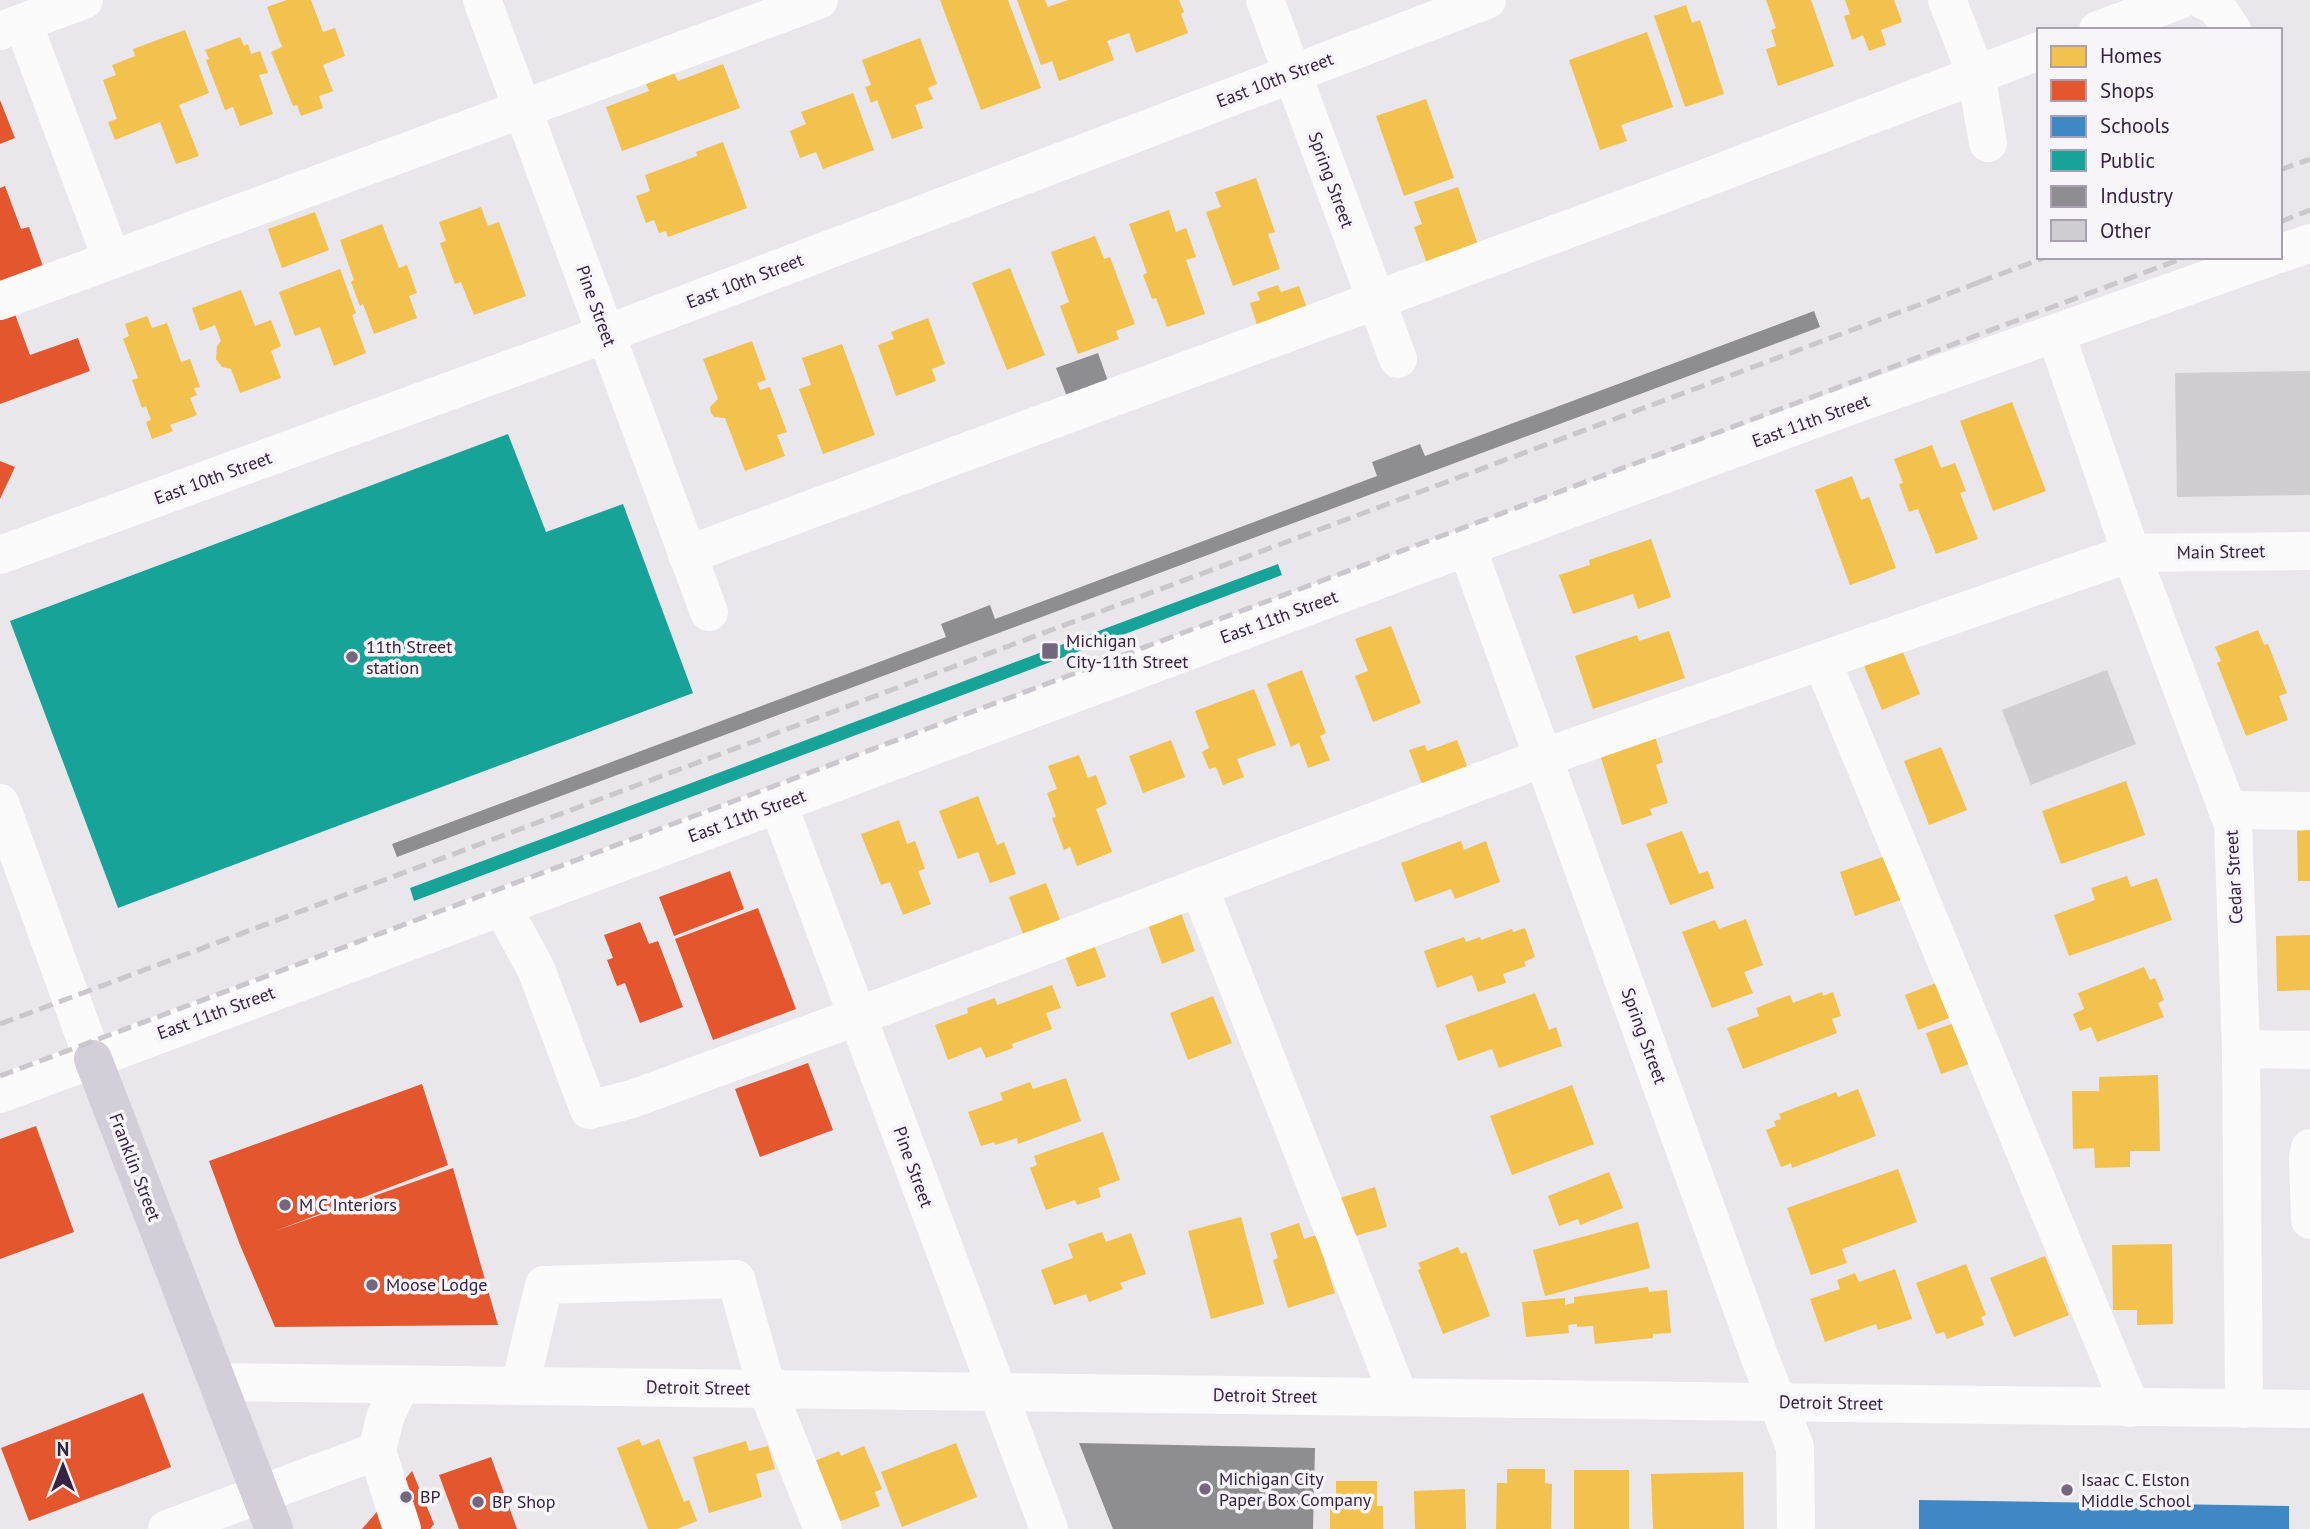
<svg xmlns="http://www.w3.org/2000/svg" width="2310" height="1529" font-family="'PT Sans',sans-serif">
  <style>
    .homes { fill: #f2c14e }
    .shops { fill: #e4572e }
    .schools { fill: #3f88c5 }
    .public { fill: #17a398 }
    .industry { fill: #8d8d92 }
    .building { fill: #d0cdd3 }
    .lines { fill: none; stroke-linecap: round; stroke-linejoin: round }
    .minor { stroke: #fcfbfc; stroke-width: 38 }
    .major { stroke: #d3ced7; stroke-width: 38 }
    .rail { stroke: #cac7cd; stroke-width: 5; stroke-dasharray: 14 7; stroke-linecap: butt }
    .poi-dot { fill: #74677d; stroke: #f7f5fa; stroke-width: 2.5 }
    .labels { text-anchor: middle; stroke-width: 7; stroke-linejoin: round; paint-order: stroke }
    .street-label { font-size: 18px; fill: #352341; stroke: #f7f5fa }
    .poi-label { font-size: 18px; fill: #352341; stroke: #f7f5fa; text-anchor: start }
  </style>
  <rect width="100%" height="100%" fill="#e9e6ec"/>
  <g class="homes">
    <polygon points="287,0 311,0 323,32 335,28 345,56 323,65 333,91 319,96 323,108 301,116 297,105 293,106 271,52 282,47 267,7"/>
    <polygon points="940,0 1008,0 1041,88 981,110"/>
    <polygon points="1017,0 1045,0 1048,7 1068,0 1179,0 1184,12 1181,14 1188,33 1136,53 1129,33 1107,41 1114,60 1059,81 1052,61 1041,65"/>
    <polygon points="1766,0 1811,0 1834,66 1778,86 1766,49 1776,46 1771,30 1776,28"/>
    <polygon points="1845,0 1894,0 1902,22 1881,30 1886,45 1869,51 1863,35 1852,40 1844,16 1850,14"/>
    <polygon points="1686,5 1692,23 1700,20 1724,94 1685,107 1654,16"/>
    <polygon points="185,30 209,93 179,105 199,156 176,164 160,122 115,140 108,122 117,119 103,80 116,75 112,65 135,56 133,49"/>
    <polygon points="1647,32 1673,107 1621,125 1627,141 1600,150 1569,60"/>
    <polygon points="240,37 244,46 248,44 251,54 260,51 268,73 259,75 273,114 240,126 233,107 225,110 206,60 209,59 205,50"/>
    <polygon points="920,38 937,84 928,88 933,99 915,105 923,128 892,139 877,100 871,103 865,87 871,85 862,60"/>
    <polygon points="723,64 740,108 622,151 606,107 649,91 646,84 674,73 678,81"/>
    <polygon points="853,93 874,150 823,169 816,152 800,158 790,131 806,124 801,112"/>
    <polygon points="1426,99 1454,178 1404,196 1376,116"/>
    <polygon points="723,142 747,208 668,237 666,231 659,233 654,220 646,223 636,196 650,191 645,175 697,156 696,152"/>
    <polygon points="1256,178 1275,232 1268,234 1280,269 1233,286 1206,212 1221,207 1215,192"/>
    <polygon points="1458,187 1479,248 1428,266 1414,227 1422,224 1414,202"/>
    <polygon points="481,207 488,226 499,222 526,296 474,315 461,282 455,284 440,243 446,241 439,222"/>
    <polygon points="1169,210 1176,232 1186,228 1196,257 1186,260 1205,314 1167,327 1156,298 1152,299 1143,275 1147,273 1129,224"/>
    <polygon points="315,212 329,250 282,268 268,229"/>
    <polygon points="382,224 399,268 407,265 417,293 409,296 417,318 374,334 363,304 360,306 351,282 354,280 340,240"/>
    <polygon points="1095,236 1104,259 1110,257 1135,324 1116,331 1119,339 1078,354 1060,306 1069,302 1051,252"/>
    <polygon points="1010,268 1045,355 1007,370 972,283"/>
    <polygon points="340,269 356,313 352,315 366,353 334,366 320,327 295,336 279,292"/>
    <polygon points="1278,285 1281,292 1299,286 1307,308 1257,325 1250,303 1260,300 1257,292"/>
    <polygon points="241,290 255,326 271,320 281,346 271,351 281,378 240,393 231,369 222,367 216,359 217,346 221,341 215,325 200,331 192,308"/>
    <polygon points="147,316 152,328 167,323 181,362 190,359 200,387 194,388 197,395 190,398 197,415 170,425 173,431 152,439 146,422 151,420 146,406 142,408 132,380 138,378 123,339 129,336 125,324"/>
    <polygon points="928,318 945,364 932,369 936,381 896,396 878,345 894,339 891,332"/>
    <polygon points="752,341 766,380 757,383 760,390 770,387 787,432 777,435 785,456 745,471 725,418 714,417 711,413 710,407 718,399 703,359"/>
    <polygon points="842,344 875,435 823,454 799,389 811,385 802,358"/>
    <polygon points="2012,402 2046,491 1993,511 1960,421"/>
    <polygon points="1932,445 1941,468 1955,463 1966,491 1960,493 1978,539 1936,554 1918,509 1909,512 1899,484 1903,483 1894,459"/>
    <polygon points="1852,476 1861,500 1869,497 1896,568 1850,585 1815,490"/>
    <polygon points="1651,539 1671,597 1638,609 1633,594 1573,614 1559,575 1590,565 1589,560"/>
    <polygon points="1391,626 1421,703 1373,722 1355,676 1368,671 1355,639"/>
    <polygon points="2258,630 2264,645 2268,644 2287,693 2279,696 2288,720 2246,736 2217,663 2221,661 2215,647"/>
    <polygon points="1669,631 1685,678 1593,709 1575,656 1637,635 1639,641"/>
    <polygon points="1898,640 1920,694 1882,710 1860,656"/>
    <polygon points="1302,670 1326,733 1320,736 1330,760 1308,768 1299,743 1291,747 1267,684"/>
    <polygon points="1254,689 1276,745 1237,759 1244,777 1223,785 1216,767 1209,769 1202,752 1209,748 1195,711"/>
    <polygon points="1653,730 1663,762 1656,765 1668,803 1650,809 1652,815 1622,825 1598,748"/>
    <polygon points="1171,740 1185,777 1143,793 1129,756"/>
    <polygon points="1457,740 1470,774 1423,787 1409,750 1425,745 1427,751"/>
    <polygon points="1941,747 1967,810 1929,825 1904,761"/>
    <polygon points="1079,755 1088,778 1096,775 1107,804 1096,809 1112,852 1077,866 1070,847 1064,850 1052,818 1056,817 1047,793 1057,789 1048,766"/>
    <polygon points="2126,781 2145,835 2061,864 2042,811"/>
    <polygon points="978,796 997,845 1004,842 1016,874 990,883 978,852 958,859 939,811"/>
    <polygon points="899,820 907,844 915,841 925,869 918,871 931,904 903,915 890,882 881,885 861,834"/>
    <polygon points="2310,830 2310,881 2298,881 2297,831"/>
    <polygon points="1682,831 1699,874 1708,871 1714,888 1670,905 1646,844"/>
    <polygon points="1461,841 1464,850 1486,841 1500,882 1455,899 1451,889 1415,902 1401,863"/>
    <polygon points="1891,854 1906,898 1855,916 1840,872"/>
    <polygon points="2127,876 2131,887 2157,878 2172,920 2069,956 2054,915 2095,900 2091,888"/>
    <polygon points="1046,883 1062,925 1025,939 1009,897"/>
    <polygon points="1180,910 1195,951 1162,964 1147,922"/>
    <polygon points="1746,919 1763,965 1744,972 1753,993 1712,1008 1682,932 1715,920 1719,929"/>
    <polygon points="1525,928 1535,957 1524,962 1526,966 1503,974 1506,983 1478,992 1472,975 1437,988 1424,951 1464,937 1466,942 1480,937 1481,940 1512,929 1513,932"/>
    <polygon points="2310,935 2310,990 2277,991 2276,936"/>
    <polygon points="1093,942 1106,977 1077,987 1064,953"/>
    <polygon points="2144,967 2150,980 2155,978 2164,1000 2158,1003 2164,1017 2097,1042 2091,1027 2080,1031 2073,1014 2084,1009 2078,993"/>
    <polygon points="1936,983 1949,1018 1918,1030 1905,995"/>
    <polygon points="1052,985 1061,1008 1046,1013 1052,1029 1012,1044 1013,1048 986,1058 981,1047 948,1060 935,1025 968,1013 967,1008 995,998 997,1005"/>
    <polygon points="1822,992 1823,996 1833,992 1841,1016 1832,1019 1837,1033 1743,1069 1727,1028 1759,1016 1756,1008 1790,995 1793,1003"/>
    <polygon points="1535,993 1549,1030 1556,1027 1562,1046 1499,1068 1492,1049 1458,1061 1445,1025"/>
    <polygon points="1213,996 1232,1043 1188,1060 1170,1013"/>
    <polygon points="1957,1022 1972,1063 1941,1074 1926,1033"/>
    <polygon points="2158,1075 2160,1151 2130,1151 2130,1167 2095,1168 2094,1148 2073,1149 2072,1091 2099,1091 2099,1077"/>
    <polygon points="1066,1078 1081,1121 1018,1144 1017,1138 995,1145 994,1142 981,1146 968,1112 1003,1100 1000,1093 1030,1082 1033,1089"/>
    <polygon points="1572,1085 1594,1144 1512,1175 1490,1116"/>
    <polygon points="1858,1089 1876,1136 1792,1168 1791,1163 1781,1167 1766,1130 1776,1126 1774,1121 1781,1119 1779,1114 1836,1092 1838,1097"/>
    <polygon points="1103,1132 1120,1180 1098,1188 1101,1197 1077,1205 1075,1200 1046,1210 1030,1168 1037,1165 1034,1156"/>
    <polygon points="1898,1169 1917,1222 1842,1249 1847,1263 1811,1275 1787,1208"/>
    <polygon points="1609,1172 1623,1208 1580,1225 1578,1219 1559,1226 1548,1196"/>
    <polygon points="1375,1187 1387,1227 1351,1237 1340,1198"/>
    <polygon points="1241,1217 1264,1304 1211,1319 1188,1231"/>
    <polygon points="1638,1222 1650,1268 1545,1296 1533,1250"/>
    <polygon points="1299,1223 1304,1239 1316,1235 1335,1293 1288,1308 1273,1260 1278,1258 1270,1233"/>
    <polygon points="1102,1232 1106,1242 1131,1233 1146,1274 1120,1283 1123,1289 1089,1302 1086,1294 1054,1305 1041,1270 1073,1258 1068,1244"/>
    <polygon points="2172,1244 2173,1324 2137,1325 2137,1310 2113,1310 2112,1245"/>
    <polygon points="1458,1247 1461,1254 1466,1252 1490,1316 1443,1334 1418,1270 1421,1269 1418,1263"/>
    <polygon points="2045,1256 2069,1315 2014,1337 1990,1278"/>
    <polygon points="1966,1264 1986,1315 1981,1317 1984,1325 1947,1339 1944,1332 1936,1334 1916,1283"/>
    <polygon points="1895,1269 1912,1319 1878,1330 1876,1324 1825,1342 1810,1299 1840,1289 1837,1280 1855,1273 1859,1282"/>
    <polygon points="1648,1287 1649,1292 1667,1290 1671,1333 1653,1334 1653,1338 1595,1344 1593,1326 1577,1327 1577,1324 1568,1325 1569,1333 1526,1337 1522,1302 1565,1298 1565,1305 1574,1303 1574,1297"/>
    <polygon points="639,1439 642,1446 659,1439 684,1502 689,1500 697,1521 677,1529 648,1529 617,1448"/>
    <polygon points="746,1441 749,1451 768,1446 775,1469 756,1474 762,1497 709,1513 693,1457"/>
    <polygon points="956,1443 977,1497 902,1527 881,1472"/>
    <polygon points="864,1446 882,1489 875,1492 880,1506 836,1523 812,1462 839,1451 841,1456"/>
    <polygon points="1507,1469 1545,1469 1545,1483 1552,1484 1551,1529 1496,1529 1497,1483 1507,1483"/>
    <rect x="1574" y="1470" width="55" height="59"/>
    <polygon points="1743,1472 1744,1529 1653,1529 1651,1474"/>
    <polygon points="1336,1481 1377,1481 1377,1506 1383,1506 1383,1529 1330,1529 1330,1506 1336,1506"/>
    <polygon points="1465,1489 1466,1529 1415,1529 1414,1491"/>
  </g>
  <g class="shops">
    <polygon points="0,100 15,138 0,144"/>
    <polygon points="5,186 21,229 29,227 44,269 0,286 0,188"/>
    <polygon points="12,306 30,355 78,338 90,371 0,404 0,310"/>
    <polygon points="0,461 15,467 0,499"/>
    <polygon points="730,871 744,909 674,936 659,897"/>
    <polygon points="758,908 796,1009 713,1040 675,939"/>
    <polygon points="640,922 649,944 658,941 683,1007 640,1023 625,983 617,986 607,960 613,958 604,935"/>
    <polygon points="808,1063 833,1130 760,1157 735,1089"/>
    <polygon points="422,1084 448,1165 275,1231 453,1168 498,1325 275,1327 240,1245 209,1161"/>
    <polygon points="36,1126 74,1232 0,1259 0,1139"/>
    <polygon points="143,1393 171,1467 29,1521 1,1448"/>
    <polygon points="491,1457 517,1529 459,1529 439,1475"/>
    <polygon points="412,1471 434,1524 430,1529 362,1529"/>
  </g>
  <polygon class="schools" points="1919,1500 2289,1506 2289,1529 1919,1529"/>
  <g class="public">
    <polygon points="508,434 546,532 623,504 693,693 118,908 10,621"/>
    <polygon points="1278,564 1282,575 414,901 410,888"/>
  </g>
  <g class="industry">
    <polygon points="1814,311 1820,327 397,857 392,844 946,637 941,624 990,605 995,619 1377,476 1372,462 1420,444 1425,456"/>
    <polygon points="1098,353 1109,384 1068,399 1056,368"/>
    <polygon points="1079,1443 1315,1448 1313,1529 1113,1529"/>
  </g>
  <g class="building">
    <polygon points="2310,371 2310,495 2177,497 2175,373"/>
    <polygon points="2107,670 2136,744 2031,785 2002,710"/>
  </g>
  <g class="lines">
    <g class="minor">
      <polyline points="482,0 709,612"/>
      <polyline points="1265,0 1398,359"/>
      <polyline points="1947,0 1976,74 1988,143"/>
      <polyline points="2203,0 2216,6 2232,30"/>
      <polyline points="23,23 112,260"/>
      <polyline points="2098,30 2180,0"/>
      <polyline points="0,31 84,0"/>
      <polyline points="2280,254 2310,243"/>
      <polyline points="0,301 819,0"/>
      <polyline points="2056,334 2131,553 2233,824 2241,1049 2244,1409"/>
      <polyline points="1467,547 1760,1358 1795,1447 1796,1529"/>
      <polyline points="0,555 606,334 1487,0"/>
      <polyline points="687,555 1682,187 2039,51"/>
      <polyline points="1822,661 2131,1408"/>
      <polyline points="0,803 93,1059"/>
      <polyline points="778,804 1049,1529"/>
      <polyline points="2227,810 2310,811"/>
      <polyline points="1199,887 1399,1397"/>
      <polyline points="502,907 536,969 589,1110 632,1099 858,1016 1545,757 2131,553 2310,551"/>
      <polyline points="2241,1049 2310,1050"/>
      <polyline points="0,1094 1467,547 1836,411 2270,257"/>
      <polyline points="2310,1148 2308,1157 2310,1220"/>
      <polyline points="219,1382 2310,1409"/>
      <polyline points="400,1385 385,1418 377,1451 402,1529"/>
      <polyline points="520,1386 544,1285 736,1279 767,1389 823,1529"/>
      <polyline points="167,1529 377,1451"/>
    </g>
    <polyline class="major" points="93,1059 274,1529"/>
    <g class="rail">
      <polyline points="2280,170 2310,159"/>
      <polyline points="2280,222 2310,210"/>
      <polyline points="1979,282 2047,257"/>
      <polyline points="0,1024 1988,279"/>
      <polyline points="0,1076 2186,257"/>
    </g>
  </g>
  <g class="poi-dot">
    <rect x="1041" y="642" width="18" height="18" rx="3.5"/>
    <circle cx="352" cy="657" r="7"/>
    <circle cx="285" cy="1205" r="7"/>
    <circle cx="372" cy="1285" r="7"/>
    <circle cx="1205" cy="1489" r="7"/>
    <circle cx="2067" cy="1490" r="7"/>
    <circle cx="406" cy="1497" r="7"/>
    <circle cx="478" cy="1502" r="7"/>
  </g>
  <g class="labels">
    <g class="street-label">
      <text transform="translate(1275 80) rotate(-21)" y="6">East 10th Street</text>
      <text transform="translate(1331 180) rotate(70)" y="6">Spring Street</text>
      <text transform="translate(745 281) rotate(-21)" y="6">East 10th Street</text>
      <text transform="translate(596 306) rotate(70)" y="6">Pine Street</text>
      <text transform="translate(1811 421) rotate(-20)" y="6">East 11th Street</text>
      <text transform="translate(213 478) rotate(-20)" y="6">East 10th Street</text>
      <text transform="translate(2221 552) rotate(-1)" y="6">Main Street</text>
      <text transform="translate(1279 617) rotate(-20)" y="6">East 11th Street</text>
      <text transform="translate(747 816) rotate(-20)" y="6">East 11th Street</text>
      <text transform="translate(2234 877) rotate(-93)" y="6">Cedar Street</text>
      <text transform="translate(216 1013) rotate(-20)" y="6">East 11th Street</text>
      <text transform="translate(1644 1036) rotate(70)" y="6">Spring Street</text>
      <text transform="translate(135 1167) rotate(69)" y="6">Franklin Street</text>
      <text transform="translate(913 1167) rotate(70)" y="6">Pine Street</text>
      <text transform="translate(698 1388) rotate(1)" y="6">Detroit Street</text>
      <text transform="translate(1265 1396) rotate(1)" y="6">Detroit Street</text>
      <text transform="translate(1831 1403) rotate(1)" y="6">Detroit Street</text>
    </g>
    <g class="poi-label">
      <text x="1066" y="647">Michigan<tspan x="1066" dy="21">City-11th Street</tspan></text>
      <text x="366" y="653">11th Street<tspan x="366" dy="21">station</tspan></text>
      <text x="299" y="1211">M C Interiors</text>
      <text x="386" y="1291">Moose Lodge</text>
      <text x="1219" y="1485">Michigan City<tspan x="1219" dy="21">Paper Box Company</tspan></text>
      <text x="2081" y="1486">Isaac C. Elston<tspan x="2081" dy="21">Middle School</tspan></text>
      <text x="420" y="1503">BP</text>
      <text x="492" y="1508">BP Shop</text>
    </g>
  </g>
  <rect x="2037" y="28" width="245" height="231" fill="#f7f5fa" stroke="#a9a1b0" stroke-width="2"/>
  <rect x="2051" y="46" width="35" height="21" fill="#f2c14e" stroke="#a9a1b0" stroke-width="2"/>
  <text x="2100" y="63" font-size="21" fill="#352341">Homes</text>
  <rect x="2051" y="80" width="35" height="21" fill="#e4572e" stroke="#a9a1b0" stroke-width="2"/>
  <text x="2100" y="98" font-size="21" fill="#352341">Shops</text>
  <rect x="2051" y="116" width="35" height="21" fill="#3f88c5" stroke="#a9a1b0" stroke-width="2"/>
  <text x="2100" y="133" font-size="21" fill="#352341">Schools</text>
  <rect x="2051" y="150" width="35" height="21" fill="#17a398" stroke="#a9a1b0" stroke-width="2"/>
  <text x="2100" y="168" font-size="21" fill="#352341">Public</text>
  <rect x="2051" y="186" width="35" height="21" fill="#8d8d92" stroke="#a9a1b0" stroke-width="2"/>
  <text x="2100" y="203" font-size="21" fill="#352341">Industry</text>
  <rect x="2051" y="220" width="35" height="21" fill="#d0cdd3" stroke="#a9a1b0" stroke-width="2"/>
  <text x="2100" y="238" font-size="21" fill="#352341">Other</text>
  <g transform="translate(63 1466)" stroke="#f7f5fa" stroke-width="5" paint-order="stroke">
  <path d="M0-5L12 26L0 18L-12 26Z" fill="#352341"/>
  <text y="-10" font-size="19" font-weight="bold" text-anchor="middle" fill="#352341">N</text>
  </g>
</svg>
